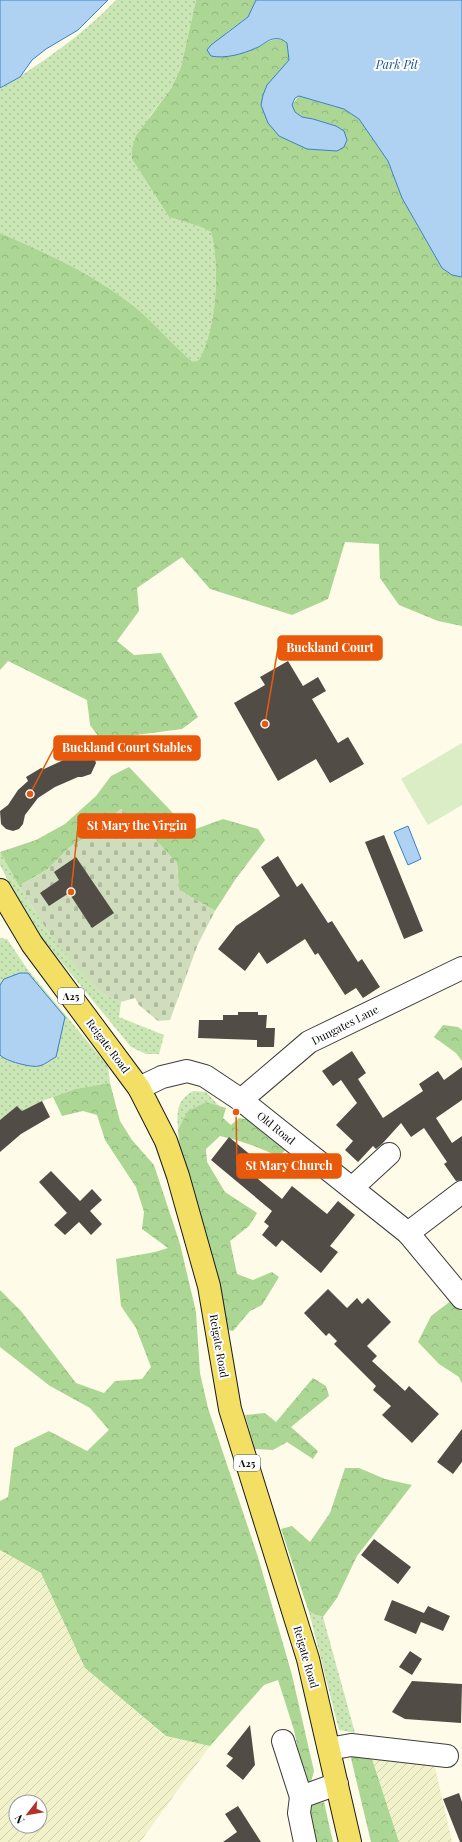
<svg xmlns="http://www.w3.org/2000/svg" width="462" height="1842" font-family="'Playfair Display',serif">
  <style>
    .farmland { fill: url(#farmland-furrows); fill-rule: evenodd }
    .grass { fill: url(#grass-dots) }
    .forest { fill: url(#forest-crowns) }
    .cemetery { fill: url(#cemetery-stones) }
    .pitch { fill: #dbedc5 }
    .water { fill: #afd2f3; stroke: #3980c7 }
    .building { fill: #524c47 }
    .lines { fill: none; stroke-linecap: round; stroke-linejoin: round }
    .minor-casing { stroke: #3d3d3d; stroke-width: 24 }
    .major-casing { stroke: #1b1b1b; stroke-width: 24 }
    .minor { stroke: #fff; stroke-width: 22 }
    .major { stroke: #f3df63; stroke-width: 22 }
    .labels { text-anchor: middle; stroke-width: 4; stroke-linejoin: round; paint-order: stroke }
    .shield { fill: #fff; stroke: #545454; stroke-width: 1 }
    .shield-label { font-size: 10px; font-weight: bold; fill: #0a0a0a }
    .street-label { font-size: 11px; fill: #0a0a0a; stroke: #fff }
    .water-label { font-size: 12px; font-style: italic; fill: #1a5395; stroke: #fff }
    .leader { fill: none; stroke: #e8590c; stroke-width: 1.5 }
    .callout-dot { fill: #e8590c; stroke: #fff; stroke-width: 1.5 }
    .callout { fill: #e8590c; stroke: #e8590c; stroke-width: 1.5 }
    .callout-label { font-size: 12px; text-anchor: middle; font-weight: bold; fill: #fff }
  </style>
  <defs>
    <pattern id="farmland-furrows" width="10" height="10" patternUnits="userSpaceOnUse"><rect width="10" height="10" fill="#f1f2ca"/><path d="M-1 1l2-2M0 10L10 0M9 11l2-2" fill="none" stroke="#cdceac"/></pattern>
    <pattern id="grass-dots" width="8" height="8" patternUnits="userSpaceOnUse"><rect width="8" height="8" fill="#c9e6b4"/><path d="M2 2h.1M6 6h.1" fill="none" stroke="#abc499" stroke-width="1.8" stroke-linecap="round"/></pattern>
    <pattern id="forest-crowns" width="20" height="18" patternUnits="userSpaceOnUse"><rect width="20" height="18" fill="#abd694"/><path d="M2 6a3 3 0 1 1 6 0M12 15a3 3 0 1 1 6 0" fill="none" stroke="#92b67e"/></pattern>
    <pattern id="cemetery-stones" width="16" height="16" patternUnits="userSpaceOnUse"><rect width="16" height="16" fill="#cfddbc"/><path d="M2 7V4a2 2 0 0 1 4 0v3zM10 15v-3a2 2 0 0 1 4 0v3z" fill="#b0bca0"/></pattern>
  </defs>
  <rect width="100%" height="100%" fill="#fefce8"/>
  <g class="farmland">
    <path d="M0,1550L41,1573L85,1668L165,1736L210,1746L140,1842H0ZM16,1802H40V1826H16Z"/>
    <polygon points="370,1753 434,1763 452,1842 399,1842"/>
  </g>
  <g class="grass">
    <path d="M116,0H196L181,67L172,87L150,116L132,159L169,217L201,227L211,232C220,267 217,328 199,360L193,362C171,344 153,322 131,304C91,273 46,253 0,233V89C41,63 82,36 116,0Z"/>
    <polygon points="0,852 19,886 50,935 101,993 121,1002 119,1017 164,1035 159,1054 146,1054 131,1047 39,935 14,893 0,865"/>
    <polygon points="0,938 7,939 28,970 108,1066 110,1083 75,1089 42,1101 22,1111 17,1106 0,1120"/>
    <path d="M193,1091L206,1092L220,1107L206,1102L189,1111L178,1130C177,1111 176,1101 193,1091Z"/>
    <polygon points="309,1612 323,1617 355,1733 339,1730"/>
  </g>
  <g class="forest">
    <path d="M196,0H256L248,17L226,33L255,49C266,43 276,34 287,43L289,60L276,76L279,136L307,149L336,151L344,147L347,140L344,131L336,126L313,119L302,117L295,112L292,105L299,96L344,109L359,119L388,161L402,198L442,268L452,275L462,277V626L438,621L399,605L380,578L379,544L345,542L328,599L292,615L210,589L182,557L137,588L139,611L117,641L134,655L161,653L198,717L182,729L136,735L106,747L90,725L87,700L8,661L0,670V233C46,253 91,273 131,304C153,321 171,344 193,362L199,360C217,328 220,267 211,232L201,227L169,217L132,159V149L136,136L172,87L181,67Z"/>
    <polygon points="129,767 190,831 223,819 258,829 265,840 235,880 215,911 179,890 177,863 121,809 97,831 70,847 48,869 19,886 0,852 36,840 65,824 96,796 111,776"/>
    <polygon points="443,1025 458,1027 462,1030 462,1061 456,1053 434,1037"/>
    <polygon points="110,1083 120,1121 132,1140 154,1165 180,1244 196,1312 200,1373 208,1408 258,1557 292,1675 314,1771 310,1785 304,1779 294,1730 278,1680 264,1685 210,1746 166,1736 85,1668 41,1573 0,1550 0,1501 8,1497 14,1448 49,1431 87,1451 109,1430 90,1408 50,1386 0,1347 0,1290 21,1311 76,1383 104,1393 115,1381 142,1379 151,1367 136,1328 121,1306 116,1259 155,1252 168,1248 142,1229 144,1212 136,1187 105,1140 97,1115 83,1111 62,1116 53,1097 75,1089"/>
    <path d="M206,1102L226,1108L223,1118L231,1125L239,1118L251,1120L286,1149L279,1157C259,1147 242,1141 220,1136L206,1149L207,1162L225,1192L257,1213L249,1226L230,1241L237,1274L253,1280L272,1272L279,1277L262,1305L250,1311L233,1331L228,1330L180,1151L178,1130L188,1111Z"/>
    <polygon points="452,1300 462,1311 462,1384 459,1377 439,1364 418,1342 431,1316"/>
    <polygon points="313,1378 326,1386 329,1396 291,1427 318,1451 313,1459 287,1442 273,1450 255,1449 245,1415 265,1413 276,1422"/>
    <polygon points="345,1468 359,1468 385,1479 412,1485 357,1556 337,1598 323,1617 309,1612 281,1529 292,1526 310,1542 330,1513"/>
    <polygon points="370,1753 399,1842 371,1842 350,1754"/>
    <polygon points="324,1802 333,1842 312,1842 307,1815 311,1805"/>
  </g>
  <polygon class="cemetery" points="121,809 151,834 177,863 179,890 215,911 198,944 170,1020 158,1021 139,1005 135,998 121,1002 101,993 76,966 50,935 19,886 48,869 70,847 97,831"/>
  <polygon class="pitch" points="462,743 462,805 428,825 401,779"/>
  <g class="water">
    <polygon points="0,0 108,0 78,30 46,49 32,60 20,77 0,88"/>
    <path d="M256,0H462V277L452,275L442,268L402,198L388,161L359,119L344,109L299,96L295,98L292,105L295,112L302,117L313,119L336,126L344,131L347,140L344,147L337,151L307,149L279,136L268,123L261,105L263,95L267,85L289,60L287,43C282,39 279,38 273,39C267,40 262,46 256,48C243,54 225,59 211,56L207,50L211,45L248,17Z"/>
    <polygon points="408,826 421,859 408,865 394,832"/>
    <path d="M20,973H28L65,1017L56,1057C51,1059 45,1065 39,1066C32,1068 5,1061 0,1055V985L4,979Z"/>
  </g>
  <g class="building">
    <polygon points="288,661 303,686 318,677 326,691 312,699 338,743 348,737 364,764 330,783 316,759 278,781 234,703 265,685 260,677"/>
    <polygon points="79,750 89,753 94,757 96,763 91,774 82,777 78,777 55,787 38,798 25,815 23,824 19,829 13,831 6,829 1,824 0,811 8,805 18,790 28,781 26,777 41,768 44,769 70,757"/>
    <polygon points="384,835 423,931 404,939 365,842"/>
    <polygon points="278,856 297,887 302,883 328,923 332,921 358,962 362,959 380,987 363,998 356,988 345,995 318,953 315,955 305,939 267,964 259,952 245,971 218,949 236,926 280,896 261,867"/>
    <polygon points="76,857 114,913 92,928 69,893 49,906 40,893 59,880 54,872"/>
    <polygon points="238,1012 258,1012 258,1015 267,1015 266,1028 275,1028 274,1047 257,1047 257,1040 198,1038 199,1020 223,1020 223,1015 238,1015"/>
    <polygon points="352,1051 366,1073 358,1079 383,1118 423,1091 419,1084 438,1071 444,1080 462,1067 462,1100 436,1118 452,1143 462,1136 462,1180 456,1181 444,1164 447,1162 424,1128 411,1137 401,1123 382,1144 376,1149 373,1146 358,1162 345,1150 353,1141 336,1125 357,1103 341,1080 333,1086 322,1071"/>
    <polygon points="42,1101 50,1117 21,1134 0,1152 0,1120 17,1106 22,1111"/>
    <polygon points="229,1137 266,1168 258,1179 282,1199 292,1186 327,1214 338,1201 355,1215 330,1246 338,1252 321,1273 282,1240 276,1247 262,1235 269,1226 264,1222 272,1211 211,1160"/>
    <polygon points="51,1171 80,1201 92,1189 102,1200 90,1211 102,1224 91,1235 79,1222 65,1235 54,1225 67,1213 39,1182"/>
    <polygon points="328,1289 347,1308 357,1298 362,1304 368,1298 391,1322 367,1346 377,1356 372,1361 405,1391 409,1386 439,1414 412,1443 382,1415 391,1406 373,1390 376,1386 334,1344 337,1341 329,1333 326,1336 304,1313"/>
    <polygon points="462,1429 462,1462 453,1474 437,1462"/>
    <polygon points="374,1539 411,1567 398,1584 361,1555"/>
    <polygon points="392,1600 424,1613 428,1606 450,1616 443,1631 421,1622 416,1634 384,1620"/>
    <polygon points="410,1651 422,1659 412,1675 399,1667"/>
    <polygon points="412,1681 462,1684 461,1723 405,1719 392,1712"/>
    <polygon points="250,1725 255,1765 243,1780 226,1766 233,1758 227,1754"/>
    <polygon points="459,1793 462,1802 462,1842 460,1842 443,1799"/>
    <polygon points="238,1806 261,1842 223,1842 237,1832 225,1814"/>
  </g>
  <g class="lines">
    <defs>
      <g id="minor">
        <polyline points="139,1088 162,1077 187,1071 205,1076 241,1100 408,1233 462,1298"/>
        <polyline points="241,1100 309,1042 462,968"/>
        <polyline points="352,1188 389,1154"/>
        <polyline points="408,1233 462,1192"/>
        <polyline points="283,1741 301,1797"/>
        <polyline points="329,1749 351,1745 447,1756"/>
        <polyline points="305,1842 299,1813 301,1797 337,1784"/>
      </g>
      <polyline id="major" points="0,890 32,944 139,1088 166,1141 178,1176 209,1286 230,1409 308,1659 350,1842"/>
    </defs>
    <use href="#minor" class="minor-casing"/>
    <use href="#major" class="major-casing"/>
    <use href="#minor" class="minor"/>
    <use href="#major" class="major"/>
  </g>
  <g class="labels">
    <g class="shield">
      <rect x="58" y="988" width="26" height="16" rx="3"/>
      <rect x="234" y="1455" width="26" height="16" rx="3"/>
    </g>
    <g class="shield-label">
      <text x="71" y="1000">A25</text>
      <text x="247" y="1467">A25</text>
    </g>
    <g class="street-label">
      <text transform="translate(345 1025) rotate(-27)" y="4">Dungates Lane</text>
      <text transform="translate(108 1046) rotate(53)" y="4">Reigate Road</text>
      <text transform="translate(276 1128) rotate(39)" y="4">Old Road</text>
      <text transform="translate(219 1346) rotate(80)" y="4">Reigate Road</text>
      <text transform="translate(306 1657) rotate(74)" y="4">Reigate Road</text>
    </g>
    <g class="water-label">
      <text x="397" y="69">Park Pit</text>
    </g>
  </g>
  <path class="leader" d="M265 724L278 648M30 794L54 748M71 892L78 826M236 1112L237 1166"/>
  <g class="callout-dot">
    <circle cx="265" cy="724" r="4"/>
    <circle cx="30" cy="794" r="4"/>
    <circle cx="71" cy="892" r="4"/>
    <circle cx="236" cy="1112" r="4"/>
  </g>
  <g class="callout">
    <rect x="278" y="636" width="104" height="24" rx="4"/>
    <rect x="54" y="736" width="146" height="24" rx="4"/>
    <rect x="78" y="814" width="117" height="24" rx="4"/>
    <rect x="237" y="1154" width="104" height="24" rx="4"/>
  </g>
  <g class="callout-label">
    <text x="330" y="652">Buckland Court</text>
    <text x="127" y="752">Buckland Court Stables</text>
    <text x="137" y="830">St Mary the Virgin</text>
    <text x="289" y="1170">St Mary Church</text>
  </g>
  <g transform="translate(28 1814) rotate(239)"><circle r="19" fill="#ffffff" stroke="#9d9d9d"/>
  <path d="M0-3L7 15L0 10L-7 15Z" fill="#b33129"/>
  <text y="-6" font-size="11" font-weight="bold" text-anchor="middle" fill="#0a0a0a">N</text>
  </g>
</svg>
